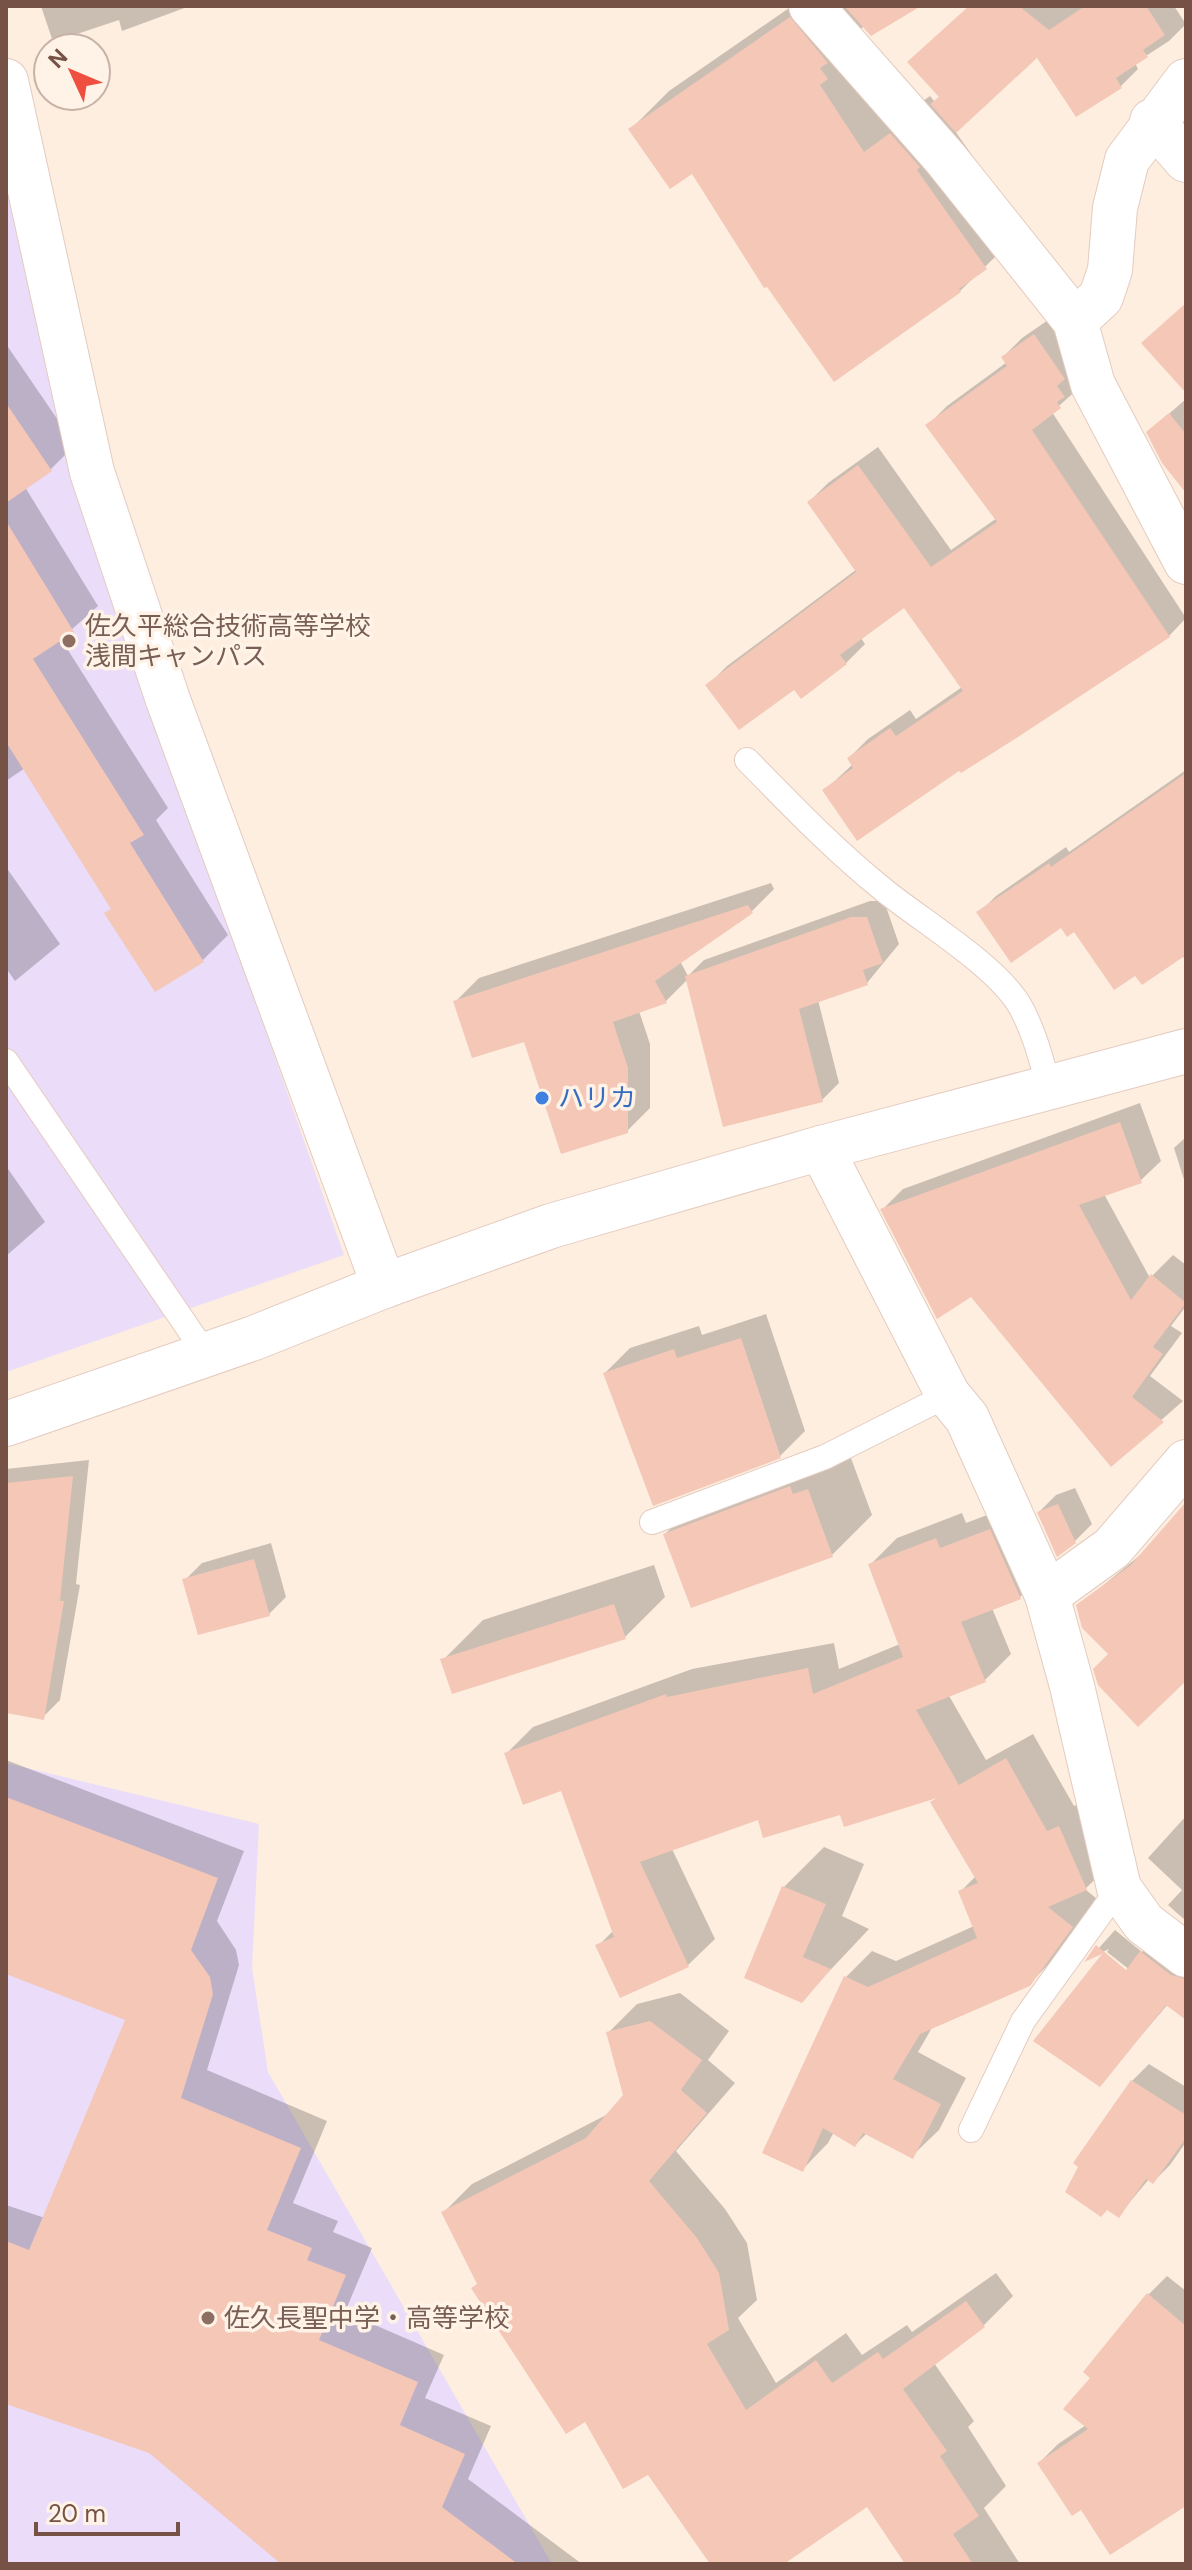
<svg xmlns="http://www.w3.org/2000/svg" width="1192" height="2570" font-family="'DM Sans','Noto Sans JP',sans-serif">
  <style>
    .education { fill: #ebddf9 }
    .shadow { fill: #0003 }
    .building { fill: #f4c7b7 }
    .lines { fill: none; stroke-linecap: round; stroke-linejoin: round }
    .service-casing { stroke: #e4cbbf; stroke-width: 26 }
    .minor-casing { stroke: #e4cbbf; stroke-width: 46 }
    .tertiary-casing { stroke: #e4cbbf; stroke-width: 46 }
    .service { stroke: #fff; stroke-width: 24 }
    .minor { stroke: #fff; stroke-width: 44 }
    .tertiary { stroke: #fff; stroke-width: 44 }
    .education-dot { fill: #8d6e63; stroke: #fff3e8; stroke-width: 3 }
    .shop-dot { fill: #3f7fe0; stroke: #fff3e8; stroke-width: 3 }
    .labels { text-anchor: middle; stroke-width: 7; stroke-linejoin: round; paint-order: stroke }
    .education-label { font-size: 26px; fill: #785e54; stroke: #fff3e8; text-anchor: start }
    .shop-label { font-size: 26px; fill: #366cbe; stroke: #fff3e8; text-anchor: start }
  </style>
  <rect width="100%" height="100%" fill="#fdeee0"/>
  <g class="education">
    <polygon points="6,152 195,829 344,1255 6,1372"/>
    <polygon points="6,1763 259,1824 252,1968 268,2072 552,2564 6,2564"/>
  </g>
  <g class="shadow">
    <polygon points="41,6 190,6 122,31 119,20 53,42"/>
    <polygon points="792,6 912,6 859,29 904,115 930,96 935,102 941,96 970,6 1174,6 1186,24 1169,41 1135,63 1138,69 1121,86 1077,114 1037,55 955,131 1024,229 960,291 693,171 631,129 669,91"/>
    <polygon points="1054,316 1079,388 1052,412 1186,618 1169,636 824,791 853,764 849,758 868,739 910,710 916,719 962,687 904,606 861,638 865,644 846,663 795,687 708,685 727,666 857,569 809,502 828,483 878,447 951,550 997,518 928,425 947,406 1007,362 1003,357 1022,338"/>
    <polygon points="6,344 75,445 50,470 25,487 98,606 61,639 168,808 156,820 228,935 203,960 112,908 25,768 6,781"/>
    <polygon points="1186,399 1186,489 1148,432"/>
    <polygon points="1186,770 1186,961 1182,955 1135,973 1075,929 979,913 996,896 1066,847 1069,852"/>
    <polygon points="6,867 60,944 15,981 6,968"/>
    <polygon points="771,883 774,889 751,912 680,961 688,976 704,960 870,901 884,901 899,944 867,983 818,1000 839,1083 822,1100 688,979 666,1001 639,1011 650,1044 650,1108 627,1131 526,1039 456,1001 479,978"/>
    <polygon points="1140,1103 1161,1161 1140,1181 1104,1194 1150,1278 1173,1255 1186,1265 1186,1306 1171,1326 1182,1333 1150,1376 1183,1401 1111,1464 972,1294 883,1209 903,1189"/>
    <polygon points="1186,1137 1186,1186 1174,1148"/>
    <polygon points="6,1166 45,1222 6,1256"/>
    <polygon points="766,1314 805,1431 780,1456 605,1373 630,1348 699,1326 702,1335"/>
    <polygon points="848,1450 872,1515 832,1555 665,1534 706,1494"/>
    <polygon points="89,1460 76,1584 80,1585 60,1700 43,1717 6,1711 6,1469"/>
    <polygon points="1075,1488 1092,1524 1075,1541 1039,1512 1056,1495"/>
    <polygon points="1186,1503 1186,1678 1111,1654 1078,1606 1144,1552"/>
    <polygon points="1016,1504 1046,1571 1020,1597 992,1608 1011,1654 985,1680 948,1694 986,1760 1033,1734 1074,1806 1085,1801 1113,1862 1085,1889 1097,1899 1056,1957 1029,1984 933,2026 918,2052 966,2078 939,2130 912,2156 867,2133 855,2145 834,2132 828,2143 802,2170 764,2152 846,1977 872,1951 896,1961 974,1926 960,1892 976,1876 940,1795 841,1813 759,1817 672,1849 715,1939 688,1965 621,1996 598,1946 614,1930 563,1789 507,1753 533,1727 692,1669 834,1643 839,1669 900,1644 870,1565 897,1538 962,1513 966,1523"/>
    <polygon points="271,1543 286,1597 269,1614 185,1580 202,1563"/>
    <polygon points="654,1565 665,1597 625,1637 443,1660 483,1620"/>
    <polygon points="6,1760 244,1851 217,1921 236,1950 239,1965 207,2070 327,2121 293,2203 338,2221 333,2232 372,2248 345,2312 444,2355 425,2398 491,2426 468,2479 582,2564 284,2564 150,2452 6,2400 6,2205 45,2218 127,2018 6,1972"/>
    <polygon points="1186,1816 1186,1921 1168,1905 1182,1890 1148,1858"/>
    <polygon points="824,1847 864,1864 842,1916 869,1929 802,2000 784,1887"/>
    <polygon points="1115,1930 1142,1952 1159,1935 1186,1954 1186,1996 1168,2004 1100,2084 1135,1974 1107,1952 1109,1949 1090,1958"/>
    <polygon points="680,1993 729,2031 708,2060 735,2083 676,2151 725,2209 747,2243 757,2300 738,2318 776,2383 846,2333 862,2355 907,2325 912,2332 996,2273 1013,2296 984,2325 934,2363 974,2421 968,2427 1006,2486 984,2508 1020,2564 907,2564 867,2504 780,2564 712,2564 648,2472 586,2419 478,2283 443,2213 472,2184 610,2113 625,2096 608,2033 637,2004"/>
    <polygon points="1149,2064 1186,2087 1186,2142 1170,2165 1153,2182 1149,2179 1119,2215 1132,2081"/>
    <polygon points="1167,2276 1186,2291 1186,2503 1082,2507 1039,2463 1058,2444 1086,2425 1093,2377 1148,2295"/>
  </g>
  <g class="building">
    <polygon points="844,6 921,6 871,36"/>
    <polygon points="969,6 1019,6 1049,30 1085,6 1146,6 1165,35 1143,50 1148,57 1116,78 1122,88 1076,117 1037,58 956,133 930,104 939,97 907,62"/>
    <polygon points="790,17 828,63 820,68 828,79 820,85 864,152 890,133 920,167 917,170 987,269 959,289 961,292 834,382 767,287 764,288 692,174 670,189 628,129"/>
    <polygon points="1186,303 1186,393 1141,343"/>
    <polygon points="1034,334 1065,379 1057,386 1065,397 1057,402 1061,408 1032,430 1170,637 1021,735 961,773 959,771 857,841 822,790 853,768 847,758 890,728 896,736 963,691 904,608 840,655 847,664 801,699 794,690 739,730 705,685 856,572 807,502 858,465 931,567 997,522 925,425 1007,366 1001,357"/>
    <polygon points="6,403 52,471 6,503"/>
    <polygon points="1169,413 1186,434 1186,493 1162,463 1146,432"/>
    <polygon points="6,521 74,632 33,659 144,835 130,843 204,962 155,992 104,913 111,909 6,742"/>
    <polygon points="1186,773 1186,955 1142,985 1135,976 1114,990 1074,932 1067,937 1061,928 1011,963 976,912 1049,863 1051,867"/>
    <polygon points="748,905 753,913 655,981 667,1003 613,1022 628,1068 628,1133 561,1154 524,1042 472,1058 453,1001"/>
    <polygon points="851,917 867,917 883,963 863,970 868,985 799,1009 823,1102 723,1127 685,976"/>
    <polygon points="1120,1122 1142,1183 1079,1205 1131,1300 1151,1274 1186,1303 1153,1347 1163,1354 1132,1397 1164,1422 1111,1467 971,1297 937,1319 880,1209"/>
    <polygon points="741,1338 781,1458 653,1506 603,1373 674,1349 677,1358"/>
    <polygon points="73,1476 60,1601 64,1601 44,1720 6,1713 6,1483"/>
    <polygon points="790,1486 793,1494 808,1489 833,1557 691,1608 663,1534"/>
    <polygon points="1186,1502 1186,1681 1138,1727 1098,1685 1093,1669 1108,1654 1082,1628 1076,1605 1131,1565"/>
    <polygon points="1058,1504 1076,1543 1057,1557 1037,1512"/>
    <polygon points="990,1529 1021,1599 961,1622 986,1682 916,1710 959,1785 1006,1758 1047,1831 1059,1826 1087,1890 1048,1907 1073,1927 1030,1986 920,2034 893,2079 941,2104 913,2159 863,2133 855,2147 823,2128 803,2172 762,2153 844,1976 868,1987 977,1938 958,1891 978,1883 930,1802 937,1798 844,1827 840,1815 763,1838 758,1820 640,1862 689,1967 620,1998 595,1945 614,1937 561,1791 523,1805 504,1753 666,1694 667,1697 808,1668 813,1694 903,1657 868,1564 936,1538 940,1548"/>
    <polygon points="254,1559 270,1616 198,1635 182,1579"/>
    <polygon points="614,1604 626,1639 452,1694 440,1659"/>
    <polygon points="6,1797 218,1878 191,1950 210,1977 213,1994 181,2098 301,2148 267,2230 312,2248 307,2260 346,2275 319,2340 418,2382 400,2425 465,2454 442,2507 518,2564 281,2564 149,2453 6,2404 6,2241 29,2250 125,2020 6,1974"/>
    <polygon points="782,1886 826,1904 803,1957 831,1969 802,2003 744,1978"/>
    <polygon points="1096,1945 1126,1970 1140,1951 1171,1975 1186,1979 1186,2020 1166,2005 1100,2087 1033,2041 1102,1954 1084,1962"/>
    <polygon points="650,2021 702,2060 681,2090 707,2113 649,2181 697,2238 719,2273 729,2330 707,2344 746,2410 816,2360 832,2383 878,2352 883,2359 966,2301 985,2327 903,2389 947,2451 940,2456 979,2516 953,2534 973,2564 905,2564 867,2507 784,2564 710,2564 648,2475 623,2489 585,2422 566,2434 471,2288 477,2284 441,2212 586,2138 623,2095 606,2032"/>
    <polygon points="1131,2080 1186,2115 1186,2138 1153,2184 1146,2179 1119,2218 1107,2210 1101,2217 1065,2192 1078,2167 1073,2163"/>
    <polygon points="1147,2293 1186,2326 1186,2506 1110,2555 1081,2510 1072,2516 1037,2463 1088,2429 1063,2409 1090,2378 1083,2372"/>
  </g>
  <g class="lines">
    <defs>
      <g id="service">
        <path d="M747,760C791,805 835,851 885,891C922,921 997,966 1020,1006C1034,1031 1041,1059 1049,1087"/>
        <polyline points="6,1061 205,1353"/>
        <polyline points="652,1522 825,1457 948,1395"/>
        <polyline points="971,2130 1023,2021 1119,1888"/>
      </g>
      <g id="minor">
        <polyline points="811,6 945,158 1075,321 1093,385 1186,562"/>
        <polyline points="6,81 92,472 168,700 384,1286"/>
        <polyline points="1152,121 1186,160"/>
        <polyline points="1075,321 1101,297 1110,270 1115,208 1127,160 1186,81"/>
        <polyline points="821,1148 948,1395 967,1418 1047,1595 1072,1686 1119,1888 1144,1923 1186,1955"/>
        <polyline points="1047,1595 1112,1548 1186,1462"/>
      </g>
      <polyline id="tertiary" points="6,1424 254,1338 384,1286 551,1226 821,1148 1186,1051"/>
    </defs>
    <use href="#service" class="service-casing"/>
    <use href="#minor" class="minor-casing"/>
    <use href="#tertiary" class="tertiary-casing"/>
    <use href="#service" class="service"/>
    <use href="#minor" class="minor"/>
    <use href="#tertiary" class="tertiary"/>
  </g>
  <g class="education-dot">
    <circle cx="69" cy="641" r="8"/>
    <circle cx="208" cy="2318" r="8"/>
  </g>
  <circle class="shop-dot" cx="542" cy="1098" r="8"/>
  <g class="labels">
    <g class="education-label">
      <text x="85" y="635">佐久平総合技術高等学校<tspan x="85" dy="30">浅間キャンパス</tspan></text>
      <text x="224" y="2327">佐久長聖中学・高等学校</text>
    </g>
    <g class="shop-label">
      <text x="558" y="1107">ハリカ</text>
    </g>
  </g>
  <rect width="1192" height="2570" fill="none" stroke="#755146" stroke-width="16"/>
  <g transform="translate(72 72) rotate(314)"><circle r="38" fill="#fff3e8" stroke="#c8b2a7" stroke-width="2"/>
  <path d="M0-6L14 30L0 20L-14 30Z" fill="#ee4f3f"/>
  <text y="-12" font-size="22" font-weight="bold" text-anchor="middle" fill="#755146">N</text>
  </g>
  <path d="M36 2522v12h142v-12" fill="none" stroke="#755146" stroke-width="4"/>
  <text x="48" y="2522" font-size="24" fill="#755146" stroke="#fff3e8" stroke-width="6" paint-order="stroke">20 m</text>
</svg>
